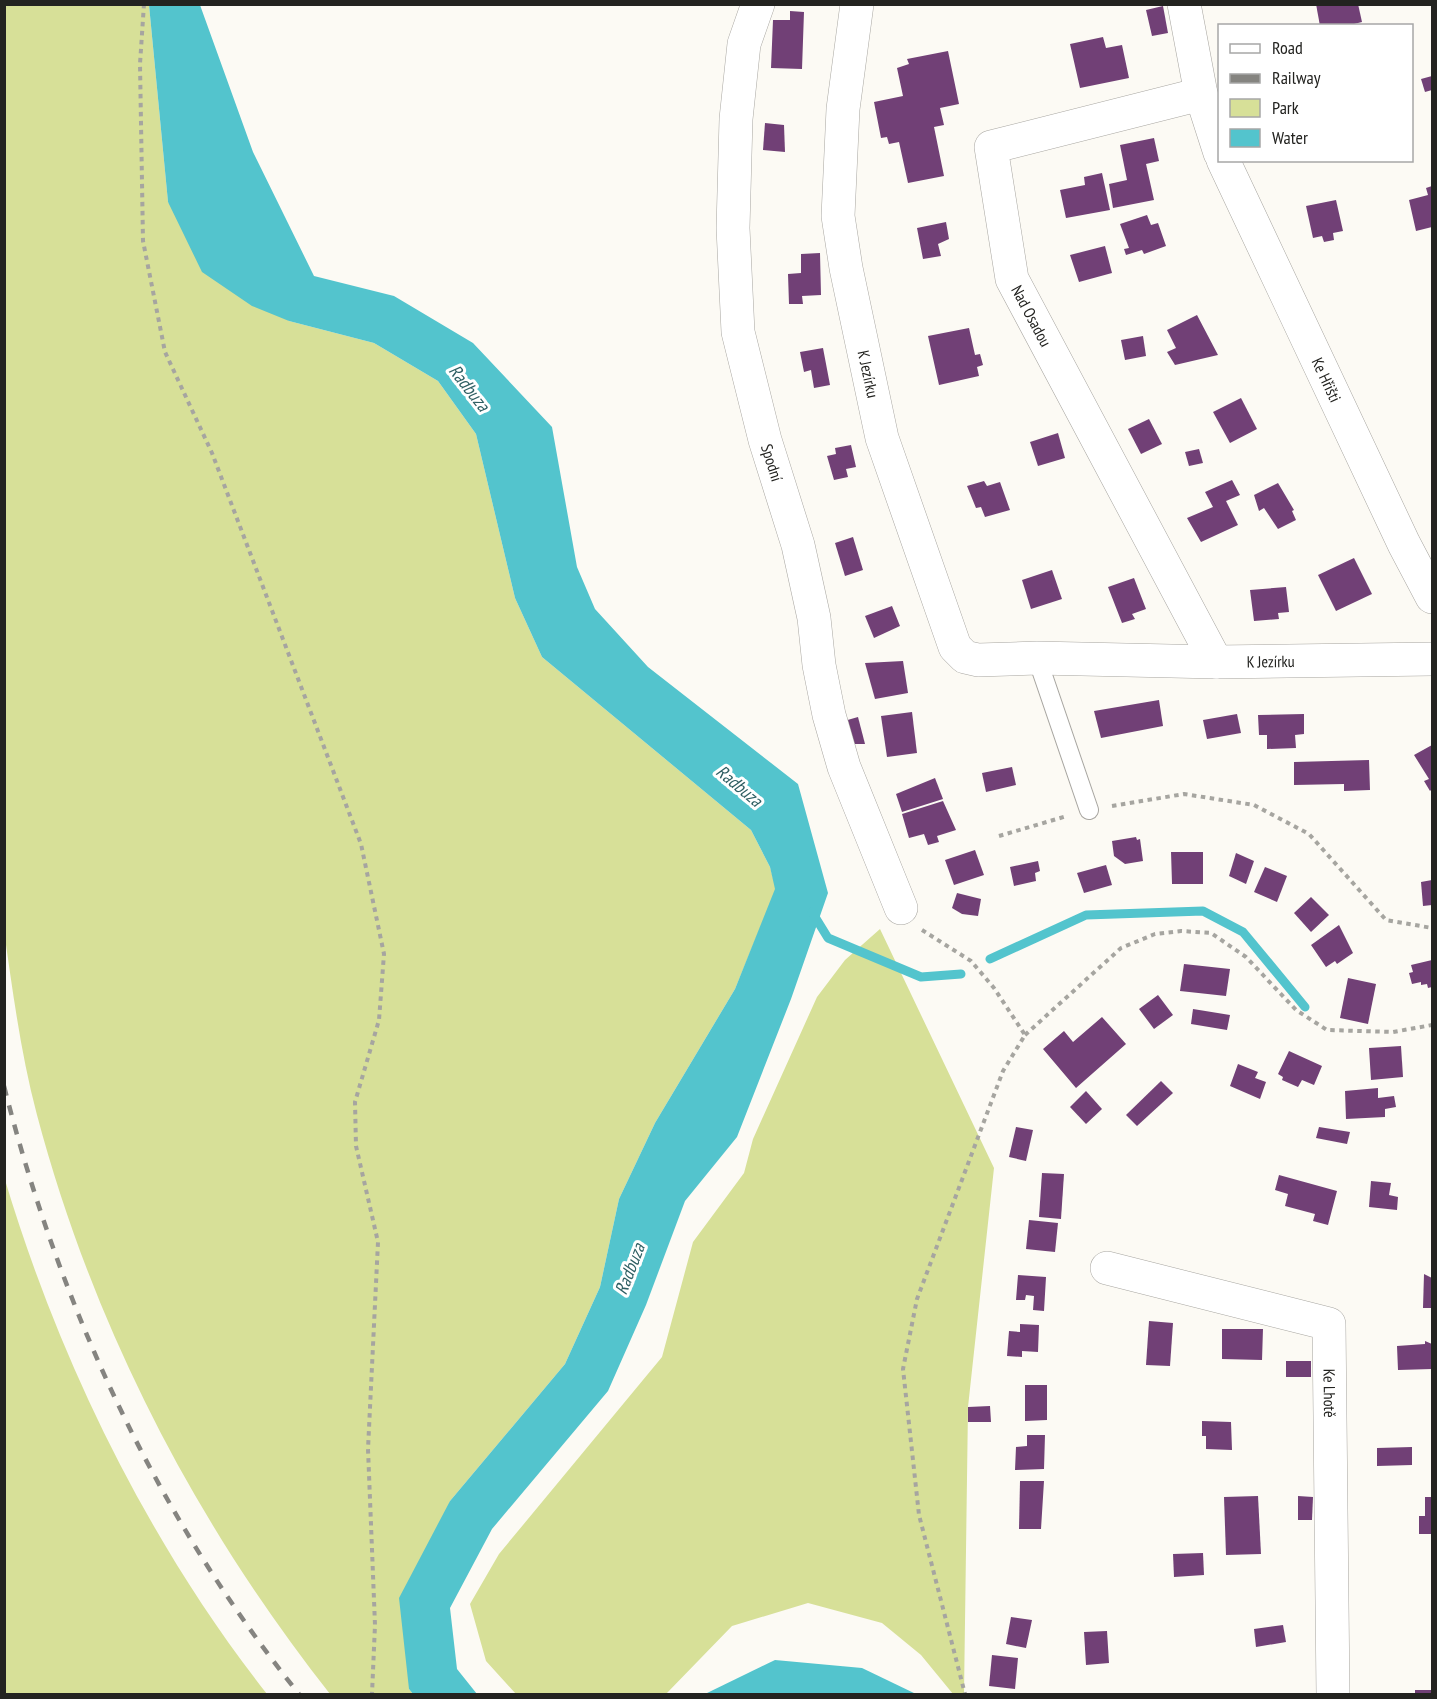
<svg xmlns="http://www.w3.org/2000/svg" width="1437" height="1699" font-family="'PT Sans Narrow',sans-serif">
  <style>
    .green { fill: #d7e098 }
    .water { fill: #53c4cd }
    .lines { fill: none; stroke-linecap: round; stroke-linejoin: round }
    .stream { stroke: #53c4cd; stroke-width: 9 }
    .building { fill: #714076 }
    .lane-casing { stroke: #a8a6a1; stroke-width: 20 }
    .street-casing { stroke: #a8a6a1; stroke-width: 34 }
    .path { stroke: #a6a5a0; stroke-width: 4; stroke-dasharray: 4.5 4.5; stroke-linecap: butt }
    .lane { stroke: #fff; stroke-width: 18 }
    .street { stroke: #fff; stroke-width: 33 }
    .rail { stroke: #858480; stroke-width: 4.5; stroke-dasharray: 10 10; stroke-linecap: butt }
    .labels { text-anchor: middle; stroke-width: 6; stroke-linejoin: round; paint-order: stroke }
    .street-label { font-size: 16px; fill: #232320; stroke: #fff }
    .water-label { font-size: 18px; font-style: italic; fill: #2e5e62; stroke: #fff }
  </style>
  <rect width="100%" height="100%" fill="#fcfaf4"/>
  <g class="green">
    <path d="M4,5H149L168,202L289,321L374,343L438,381L476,434L515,598L542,657L751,830L770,867L776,889L735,989L655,1123L619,1199L600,1287L565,1364L450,1501L409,1689L413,1694H330C195,1523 93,1326 37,1115C21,1055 13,993 4,931Z"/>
    <polygon points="880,929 994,1168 968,1407 964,1694 953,1694 921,1655 882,1623 808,1603 732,1626 666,1694 516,1694 486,1661 470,1604 499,1554 662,1357 693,1242 744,1173 753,1139 817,997 845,960"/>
    <path d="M5,1180C60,1363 149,1544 267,1694H5Z"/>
  </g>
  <g class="water">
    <polygon points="149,5 200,5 253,152 314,276 394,296 473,343 552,427 577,567 595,609 648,667 798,784 828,893 791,999 737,1137 685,1201 646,1305 608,1391 492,1529 450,1608 457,1669 477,1694 413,1694 409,1689 399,1598 450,1501 565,1364 600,1287 619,1199 655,1123 735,989 775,889 770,867 751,830 542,657 515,598 476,434 438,381 374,343 289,321 252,306 202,272 168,202"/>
    <polygon points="775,1660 862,1668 916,1694 705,1694"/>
  </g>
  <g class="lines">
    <g class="stream">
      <polyline points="812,912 828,938 921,977 961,974"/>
      <polyline points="990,959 1086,915 1203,911 1243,932 1305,1007"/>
    </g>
  </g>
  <g class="building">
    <polygon points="1316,4 1358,4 1362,22 1346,26 1320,26"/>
    <polygon points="1163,6 1168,33 1152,36 1146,10"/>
    <polygon points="790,11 804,12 802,69 771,68 773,20 790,20"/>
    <polygon points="1103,37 1106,48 1122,45 1129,78 1080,88 1070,44"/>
    <polygon points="948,51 959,104 940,108 944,125 934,127 944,176 908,183 899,142 889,144 887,137 881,138 874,102 903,96 897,68 909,64 907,59"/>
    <polygon points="1432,76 1432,90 1425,92 1421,79"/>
    <polygon points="765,123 784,125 785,152 763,150"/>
    <polygon points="1154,138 1159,161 1146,164 1154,200 1113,208 1109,184 1127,180 1120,145"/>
    <polygon points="1102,173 1110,210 1066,218 1060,190 1085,185 1084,177"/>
    <polygon points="1432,186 1432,227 1416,231 1409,200 1428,195 1426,188"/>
    <polygon points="1336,200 1343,231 1333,233 1334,240 1324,242 1322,236 1313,238 1306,206"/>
    <polygon points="1147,215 1151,225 1158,223 1166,246 1144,254 1142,250 1126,255 1124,249 1129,248 1120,224"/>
    <polygon points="946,222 949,239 938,244 941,256 923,259 917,228"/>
    <polygon points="1105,246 1112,273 1079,282 1070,255"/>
    <polygon points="820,253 821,295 802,296 803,304 789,304 788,274 801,273 801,254"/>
    <polygon points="1197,315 1218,355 1175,365 1167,352 1176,348 1167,330"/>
    <polygon points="969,328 975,355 980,354 983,365 977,367 979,376 939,385 928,336"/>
    <polygon points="1143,336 1146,356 1125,360 1121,340"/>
    <polygon points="823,348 830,385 814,388 811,370 804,372 800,352"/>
    <polygon points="1241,398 1257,429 1230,443 1213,412"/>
    <polygon points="1149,419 1162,444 1141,454 1128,429"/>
    <polygon points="1058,433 1065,458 1038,466 1030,442"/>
    <polygon points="851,445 856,467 846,469 848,477 834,480 827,456 836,454 835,448"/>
    <polygon points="1199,449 1203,463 1189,466 1185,452"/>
    <polygon points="1232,480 1240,495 1226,501 1238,525 1201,542 1187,518 1213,507 1205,492"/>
    <polygon points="984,481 987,486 1000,482 1010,510 985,517 981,507 976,508 967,486"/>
    <polygon points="1278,483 1294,510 1292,511 1296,520 1278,529 1264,508 1259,511 1254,495"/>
    <polygon points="853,537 863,570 845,576 835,543"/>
    <polygon points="1354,558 1372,594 1336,611 1318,575"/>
    <polygon points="1052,570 1062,599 1031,609 1022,580"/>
    <polygon points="1134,578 1146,609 1132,614 1135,619 1122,623 1108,587"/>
    <polygon points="1286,587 1289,612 1278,613 1279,619 1254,621 1250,590"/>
    <polygon points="892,606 900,626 874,638 865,616"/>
    <polygon points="903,661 908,693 875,699 865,663"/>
    <polygon points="1159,700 1163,726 1101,738 1094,711"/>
    <polygon points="912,712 917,753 887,757 881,716"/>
    <polygon points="1237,714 1241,733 1207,739 1203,720"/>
    <polygon points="1304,714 1304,734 1295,735 1296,748 1267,749 1267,735 1259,735 1258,715"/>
    <polygon points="858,717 865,744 849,744 844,721"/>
    <polygon points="1432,745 1432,789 1430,791 1424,781 1429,779 1414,755"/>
    <polygon points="1369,760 1370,790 1344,791 1344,784 1294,785 1294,762"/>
    <polygon points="1012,767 1016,785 986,792 982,773"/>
    <polygon points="935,778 943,799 902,812 896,794"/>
    <polygon points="943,801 956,830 937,836 939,842 928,845 924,834 909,838 902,814"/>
    <polygon points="1136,837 1137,840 1140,839 1143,861 1125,864 1114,856 1112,841"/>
    <polygon points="975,850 984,875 954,885 945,860"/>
    <polygon points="1171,852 1203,852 1203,884 1172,884"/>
    <polygon points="1236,853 1254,861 1246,884 1229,876"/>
    <polygon points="1038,861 1040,871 1035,873 1036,881 1014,886 1010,867"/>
    <polygon points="1106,865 1112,885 1084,893 1077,873"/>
    <polygon points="1265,867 1287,876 1277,902 1254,892"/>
    <polygon points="1432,880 1432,905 1423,906 1421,882"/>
    <polygon points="957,893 981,899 978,916 962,914 952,908"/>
    <polygon points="1311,897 1329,915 1311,932 1294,913"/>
    <polygon points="1339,925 1353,953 1337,964 1335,961 1326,967 1311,945"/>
    <polygon points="1432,960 1432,987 1428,988 1427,984 1421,985 1421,982 1412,984 1409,973 1413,972 1411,965"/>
    <polygon points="1184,964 1230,969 1226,996 1180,991"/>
    <polygon points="1348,978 1376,984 1368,1024 1340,1018"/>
    <polygon points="1158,995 1173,1015 1154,1029 1139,1009"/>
    <polygon points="1193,1009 1230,1015 1227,1030 1191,1024"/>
    <polygon points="1102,1017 1126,1044 1076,1088 1043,1049 1064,1031 1073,1042"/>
    <polygon points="1401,1046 1403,1077 1371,1080 1369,1048"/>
    <polygon points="1289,1051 1322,1066 1314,1085 1302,1080 1298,1087 1282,1080 1283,1077 1278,1074"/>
    <polygon points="1238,1064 1258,1072 1255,1078 1266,1082 1260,1099 1230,1086"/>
    <polygon points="1161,1081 1173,1093 1137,1126 1126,1115"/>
    <polygon points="1378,1088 1378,1098 1394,1096 1396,1107 1385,1109 1385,1117 1346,1119 1345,1091"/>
    <polygon points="1086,1091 1102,1109 1086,1124 1070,1107"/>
    <polygon points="1016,1127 1033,1130 1026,1161 1009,1157"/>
    <polygon points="1319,1127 1350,1132 1347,1144 1316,1138"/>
    <polygon points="1042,1173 1064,1174 1061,1219 1039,1217"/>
    <polygon points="1279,1175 1337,1191 1328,1225 1313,1221 1315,1214 1285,1206 1288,1194 1275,1190"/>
    <polygon points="1371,1181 1391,1183 1389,1195 1398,1197 1397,1210 1369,1207"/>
    <polygon points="1029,1220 1058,1223 1055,1252 1026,1249"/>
    <polygon points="1424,1274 1432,1278 1432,1308 1423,1308"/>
    <polygon points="1018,1275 1046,1277 1044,1311 1033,1310 1034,1296 1026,1295 1025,1300 1016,1300"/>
    <polygon points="1149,1321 1173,1323 1170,1366 1146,1365"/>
    <polygon points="1020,1324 1039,1325 1038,1352 1022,1351 1022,1357 1007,1356 1009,1331 1020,1332"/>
    <polygon points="1222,1329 1263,1329 1262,1360 1222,1359"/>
    <polygon points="1425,1341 1432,1344 1432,1369 1398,1370 1397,1346 1425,1344"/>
    <rect x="1286" y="1361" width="25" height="16"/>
    <polygon points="1025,1385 1047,1385 1047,1420 1025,1421"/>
    <polygon points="990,1406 991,1422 968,1422 968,1407"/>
    <polygon points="1202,1421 1231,1422 1232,1450 1206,1449 1206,1436 1202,1436"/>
    <polygon points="1027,1435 1045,1435 1044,1469 1015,1470 1016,1447 1027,1446"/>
    <polygon points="1412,1447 1412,1465 1377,1466 1377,1448"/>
    <polygon points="1020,1481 1044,1481 1041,1529 1019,1529"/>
    <polygon points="1258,1496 1261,1554 1226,1555 1224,1497"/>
    <polygon points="1298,1496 1313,1497 1312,1520 1298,1520"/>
    <polygon points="1425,1497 1432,1497 1432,1534 1419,1534 1419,1516 1425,1516"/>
    <polygon points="1203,1553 1204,1575 1174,1577 1173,1554"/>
    <polygon points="1011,1617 1032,1620 1026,1648 1006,1644"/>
    <polygon points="1283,1625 1286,1642 1256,1647 1254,1629"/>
    <polygon points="1107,1631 1109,1663 1086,1665 1084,1632"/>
    <polygon points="992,1655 1018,1658 1015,1689 989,1686"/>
    <rect x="1415" y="1690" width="17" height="4"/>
  </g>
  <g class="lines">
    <defs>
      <polyline id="lane" points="1037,658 1089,810"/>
      <g id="street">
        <path id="s1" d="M758,4L744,44L736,119L733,228L738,332L765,440L798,545L814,618L819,665L829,715L844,767L901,908"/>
        <path id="s2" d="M857,4L843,109L838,216L846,268L882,438L955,647L965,657L978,660L1037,658L1216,662L1432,659"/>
        <polyline points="1184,4 1201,94 1220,153"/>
        <path id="s3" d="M1201,94L991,147L1012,279L1216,662"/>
        <path id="s4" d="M1223,160L1404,544L1432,597"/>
        <path id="s5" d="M1107,1268L1329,1324L1333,1694"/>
      </g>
    </defs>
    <use href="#lane" class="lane-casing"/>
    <use href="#street" class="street-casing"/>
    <g class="path">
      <polyline points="144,4 140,64 143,241 165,352 212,453 361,844 384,954 379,1020 355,1102 356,1146 378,1242 368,1449 375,1625 372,1694"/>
      <polyline points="1112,806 1184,794 1254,805 1309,834 1386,920 1432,928"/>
      <polyline points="999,836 1067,816"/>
      <polyline points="922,930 971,961 994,988 1025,1035 1003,1071 917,1299 903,1369 919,1515 965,1694"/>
      <polyline points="1025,1035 1121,948 1155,934 1181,931 1211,933 1246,957 1296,1010 1327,1030 1393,1032 1432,1025"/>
    </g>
    <use href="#lane" class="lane"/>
    <use href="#street" class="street"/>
    <path class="rail" d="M4,1086C60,1307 156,1516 299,1694"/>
  </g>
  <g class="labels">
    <g class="street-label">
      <text dy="6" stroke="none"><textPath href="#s3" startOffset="392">Nad Osadou</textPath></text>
      <text dy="6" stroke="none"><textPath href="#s2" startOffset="374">K Jezírku</textPath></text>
      <text dy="6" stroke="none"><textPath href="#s4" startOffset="243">Ke Hřišti</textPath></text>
      <text dy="6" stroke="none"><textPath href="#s1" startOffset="466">Spodní</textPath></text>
      <text dy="6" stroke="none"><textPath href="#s2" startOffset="981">K Jezírku</textPath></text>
      <text dy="6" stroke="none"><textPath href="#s5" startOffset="298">Ke Lhotě</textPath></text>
    </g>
    <g class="water-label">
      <text transform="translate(469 388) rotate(52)" y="6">Radbuza</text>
      <text transform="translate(739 786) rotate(40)" y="6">Radbuza</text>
      <text transform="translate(630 1269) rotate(-69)" y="6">Radbuza</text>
    </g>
  </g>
  <rect width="1437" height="1699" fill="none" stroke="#232320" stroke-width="12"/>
  <rect x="1218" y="24" width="195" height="138" fill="#ffffff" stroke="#a7a7a6" stroke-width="1.5"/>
  <rect x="1230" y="44" width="30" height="9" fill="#ffffff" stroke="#a7a7a6" stroke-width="1.5"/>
  <text x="1272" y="54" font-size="18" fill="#232320">Road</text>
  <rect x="1230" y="74" width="30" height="9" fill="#858480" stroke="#a7a7a6" stroke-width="1.5"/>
  <text x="1272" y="84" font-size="18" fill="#232320">Railway</text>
  <rect x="1230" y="99" width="30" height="18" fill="#d7e098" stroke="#a7a7a6" stroke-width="1.5"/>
  <text x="1272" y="114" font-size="18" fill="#232320">Park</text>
  <rect x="1230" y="129" width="30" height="18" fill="#53c4cd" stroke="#a7a7a6" stroke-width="1.5"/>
  <text x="1272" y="144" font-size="18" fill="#232320">Water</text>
</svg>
